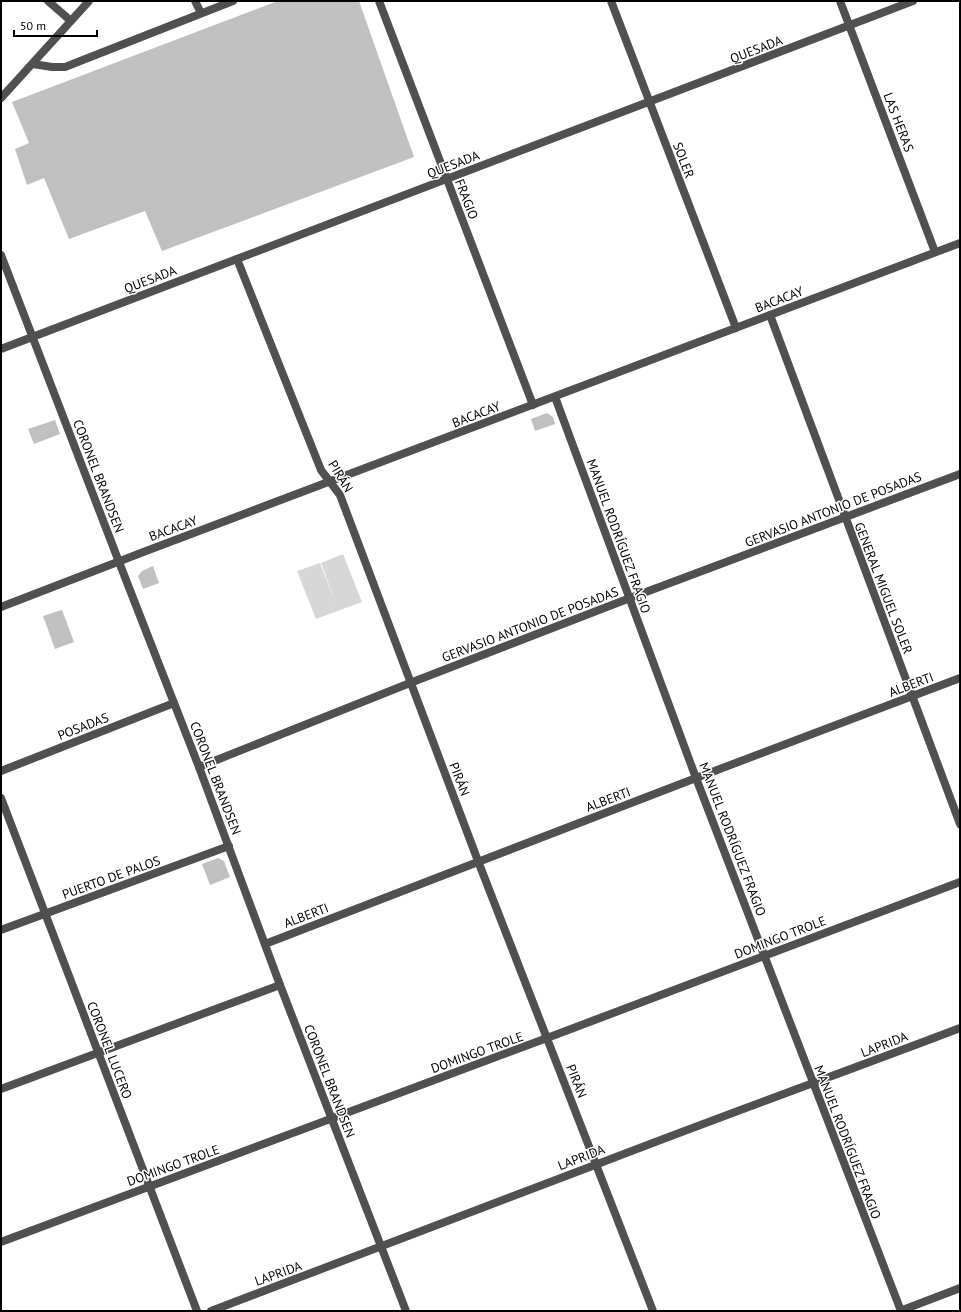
<svg xmlns="http://www.w3.org/2000/svg" width="961" height="1312" font-family="'PT Sans',sans-serif">
  <style>
    .green { fill: #d7d7d7 }
    .building { fill: #c0c0c0 }
    .lines { fill: none; stroke-linecap: round; stroke-linejoin: round }
    .minor { stroke: #505050; stroke-width: 8 }
    .tertiary { stroke: #505050; stroke-width: 8 }
    .labels { text-anchor: middle; stroke-width: 3; stroke-linejoin: round; paint-order: stroke }
    .street-label { font-size: 13px; fill: #000; stroke: #fff }
  </style>
  <rect width="100%" height="100%" fill="#fff"/>
  <polygon class="green" points="343,554 362,602 316,619 297,571 320,563 338,609 321,563"/>
  <g class="building">
    <polygon points="278,1 359,1 414,157 162,251 145,211 69,239 44,178 27,185 15,149 29,143 12,102"/>
    <polygon points="547,413 553,417 555,424 535,431 531,419"/>
    <polygon points="55,420 60,434 34,444 28,429"/>
    <polygon points="153,566 159,583 143,589 138,576 142,571"/>
    <polygon points="62,610 74,642 55,649 43,616"/>
    <polygon points="218,858 224,861 230,877 210,885 202,864"/>
  </g>
  <g class="lines">
    <g class="minor">
      <polyline points="48,1 71,21"/>
      <polyline points="195,1 201,13"/>
      <polyline points="379,1 533,405"/>
      <polyline points="611,1 736,328"/>
      <polyline points="840,1 935,252"/>
      <polyline points="33,64 52,67 65,67 233,1"/>
      <polyline points="1,98 89,1"/>
      <polyline points="237,259 321,470 340,495 478,861 653,1311"/>
      <polyline points="770,315 960,824"/>
      <polyline points="1,349 913,1"/>
      <polyline points="555,397 696,778 901,1311"/>
      <polyline points="199,767 410,683 630,598 960,474"/>
      <polyline points="1,771 174,703"/>
      <polyline points="1,798 197,1311"/>
      <polyline points="1,930 229,846"/>
      <polyline points="265,944 696,778 960,678"/>
      <polyline points="1,1089 280,985"/>
      <polyline points="1,1242 547,1038 960,882"/>
      <path d="M211,1311C339,1263 467,1214 595,1165C716,1118 839,1074 960,1028"/>
    </g>
    <g class="tertiary">
      <polyline points="1,255 119,562 199,767 280,985 406,1311"/>
      <polyline points="1,607 146,551 960,243"/>
      <polyline points="900,1311 960,1288"/>
    </g>
  </g>
  <g class="labels">
    <g class="street-label">
      <text transform="translate(756 49) rotate(-21)" y="5">QUESADA</text>
      <text transform="translate(899 122) rotate(69)" y="5">LAS HERAS</text>
      <text transform="translate(684 160) rotate(69)" y="5">SOLER</text>
      <text transform="translate(453 164) rotate(-21)" y="5">QUESADA</text>
      <text transform="translate(467 199) rotate(69)" y="5">FRAGIO</text>
      <text transform="translate(150 279) rotate(-21)" y="5">QUESADA</text>
      <text transform="translate(779 299) rotate(-21)" y="5">BACACAY</text>
      <text transform="translate(476 414) rotate(-21)" y="5">BACACAY</text>
      <text transform="translate(99 476) rotate(69)" y="5">CORONEL BRANDSEN</text>
      <text transform="translate(341 476) rotate(59)" y="5">PIRÁN</text>
      <text transform="translate(833 509) rotate(-21)" y="5">GERVASIO ANTONIO DE POSADAS</text>
      <text transform="translate(173 528) rotate(-20)" y="5">BACACAY</text>
      <text transform="translate(619 536) rotate(70)" y="5">MANUEL RODRÍGUEZ FRAGIO</text>
      <text transform="translate(884 588) rotate(69)" y="5">GENERAL MIGUEL SOLER</text>
      <text transform="translate(530 624) rotate(-21)" y="5">GERVASIO ANTONIO DE POSADAS</text>
      <text transform="translate(911 684) rotate(-21)" y="5">ALBERTI</text>
      <text transform="translate(83 726) rotate(-21)" y="5">POSADAS</text>
      <text transform="translate(216 778) rotate(69)" y="5">CORONEL BRANDSEN</text>
      <text transform="translate(460 779) rotate(69)" y="5">PIRÁN</text>
      <text transform="translate(608 799) rotate(-21)" y="5">ALBERTI</text>
      <text transform="translate(733 839) rotate(69)" y="5">MANUEL RODRÍGUEZ FRAGIO</text>
      <text transform="translate(111 877) rotate(-20)" y="5">PUERTO DE PALOS</text>
      <text transform="translate(306 915) rotate(-21)" y="5">ALBERTI</text>
      <text transform="translate(780 937) rotate(-21)" y="5">DOMINGO TROLE</text>
      <text transform="translate(884 1044) rotate(-21)" y="5">LAPRIDA</text>
      <text transform="translate(110 1050) rotate(69)" y="5">CORONEL LUCERO</text>
      <text transform="translate(477 1052) rotate(-20)" y="5">DOMINGO TROLE</text>
      <text transform="translate(330 1081) rotate(69)" y="5">CORONEL BRANDSEN</text>
      <text transform="translate(577 1081) rotate(69)" y="5">PIRÁN</text>
      <text transform="translate(848 1142) rotate(69)" y="5">MANUEL RODRÍGUEZ FRAGIO</text>
      <text transform="translate(581 1157) rotate(-21)" y="5">LAPRIDA</text>
      <text transform="translate(173 1165) rotate(-20)" y="5">DOMINGO TROLE</text>
      <text transform="translate(278 1273) rotate(-20)" y="5">LAPRIDA</text>
    </g>
  </g>
  <rect width="961" height="1312" fill="none" stroke="#000000" stroke-width="4"/>
  <path d="M14 30v6h83v-6" fill="none" stroke="#000000" stroke-width="2"/>
  <text x="20" y="30" font-size="12" fill="#000000" stroke="#ffffff" stroke-width="3" paint-order="stroke">50 m</text>
</svg>
